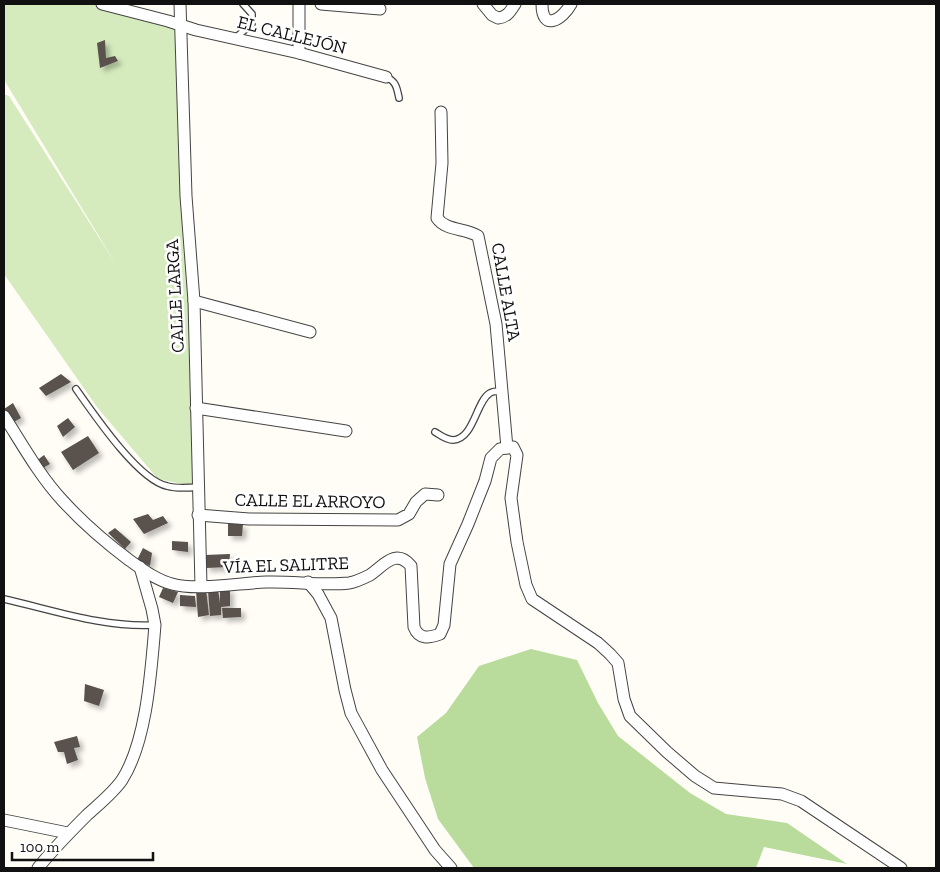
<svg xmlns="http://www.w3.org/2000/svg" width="940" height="872" font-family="'Zilla Slab',serif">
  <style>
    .green { fill: #d5ebbd }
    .forest { fill: #b9dc9c }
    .building { fill: #5a524d; filter: url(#shadow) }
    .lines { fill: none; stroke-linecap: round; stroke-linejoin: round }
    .service-casing { stroke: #444; stroke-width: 8 }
    .minor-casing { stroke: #444; stroke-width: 13 }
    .service { stroke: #fff; stroke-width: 5.5 }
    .minor { stroke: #fff; stroke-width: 11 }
    .labels { text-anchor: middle; stroke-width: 5; stroke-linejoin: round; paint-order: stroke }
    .street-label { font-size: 18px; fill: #111; stroke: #fff }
  </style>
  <defs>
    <filter id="shadow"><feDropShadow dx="4" dy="4" stdDeviation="2.5" flood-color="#0004"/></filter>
  </defs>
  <rect width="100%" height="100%" fill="#fffdf5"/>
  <polygon class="green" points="4,4 90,4 180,24 198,487 158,479 97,407 4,274 4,94 9,96 117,266 6,83 4,77"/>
  <polygon class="forest" points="531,649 577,660 598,703 618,736 690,793 726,814 787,823 847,864 764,847 756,868 474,868 438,819 425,778 417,737 446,713 479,666"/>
  <g class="building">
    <polygon points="105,40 106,58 115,56 118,61 100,68 97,43"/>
    <polygon points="61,374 71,382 46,396 39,388"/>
    <polygon points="13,403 21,418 12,423 4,409"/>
    <polygon points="68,418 75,427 63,437 57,426"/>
    <polygon points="88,436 99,453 73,470 61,452"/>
    <polygon points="44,455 50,464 41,469 35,462"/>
    <polygon points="148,514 153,520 163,516 168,523 144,534 133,519"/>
    <polygon points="228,524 243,524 242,536 228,536"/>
    <polygon points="115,528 131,542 125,549 108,533"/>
    <polygon points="172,541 188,542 188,552 172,550"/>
    <polygon points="143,548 152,553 150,566 137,560"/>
    <polygon points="230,554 229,567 206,568 205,555"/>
    <polygon points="163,588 178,592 173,603 159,597"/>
    <polygon points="230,588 230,606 221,607 221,615 210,616 208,591 218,589 220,603 220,590"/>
    <polygon points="206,589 209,615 198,617 196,591"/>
    <polygon points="180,595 195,596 196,607 180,606"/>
    <polygon points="222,608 241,608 241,617 223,618"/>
    <polygon points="85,684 104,690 99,706 84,701"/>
    <polygon points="77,736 80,747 74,748 78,760 67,764 64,752 58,752 54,742"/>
  </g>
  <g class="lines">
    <defs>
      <g id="service">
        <polyline points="235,38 252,24 252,14 243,4"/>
        <path d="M386,77C396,81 397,88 399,98"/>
        <path d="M76,389C93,413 138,480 167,486C177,489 188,488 198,487"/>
        <path d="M435,432C440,435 446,440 453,440C474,439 476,401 490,393C493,391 498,391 502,391"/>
        <path d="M4,599C53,610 104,628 155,625"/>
      </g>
      <g id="minor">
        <polyline points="102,4 168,21 196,30 299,53 386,77"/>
        <polyline points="180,4 186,196 194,301 201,586"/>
        <polyline points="299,4 299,53"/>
        <polyline points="321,4 380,9"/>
        <path d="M483,4L492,15L498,18C507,17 510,12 515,4"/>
        <path d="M542,4C542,32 562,20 571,4"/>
        <path d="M441,112L442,163L437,218C446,231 465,228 478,236L496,324L507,448"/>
        <polyline points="194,301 310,332"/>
        <polyline points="196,408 346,431"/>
        <path d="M4,416C22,444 39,475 62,500C82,522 105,542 129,560C142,569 156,580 172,584C197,591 239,583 266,582C294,581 322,586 349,583C356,582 364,578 370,575C384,565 396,548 411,566L414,627C419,640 429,638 440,634L444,625L450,564L468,524L485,481L491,458L500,449L513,447L517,455L511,498L517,542L526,585L532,599L598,643L610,654L618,663L624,699L630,716L667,752L695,776L714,788L782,794L801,801L901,868"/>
        <polyline points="198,515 249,519 398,520 409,514 416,502 425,494 438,495"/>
        <polyline points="308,582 318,594 331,618 345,690 351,713 382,770 435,850 451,868"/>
        <polyline points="4,820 68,833"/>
        <path d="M38,868C53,849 70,832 87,815C99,804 113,793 122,780C147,741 151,671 155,625L152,609L140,567"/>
      </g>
    </defs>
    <use href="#service" class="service-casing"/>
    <use href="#minor" class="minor-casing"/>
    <use href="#service" class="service"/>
    <use href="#minor" class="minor"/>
  </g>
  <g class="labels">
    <g class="street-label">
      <text transform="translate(292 35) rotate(14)" y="6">EL CALLEJÓN</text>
      <text transform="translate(506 292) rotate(80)" y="6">CALLE ALTA</text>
      <text transform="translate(175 296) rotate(-93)" y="6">CALLE LARGA</text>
      <text transform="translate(310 501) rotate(1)" y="6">CALLE EL ARROYO</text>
      <text transform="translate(286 565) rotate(-2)" y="6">VÍA EL SALITRE</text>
    </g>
  </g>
  <rect width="940" height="872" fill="none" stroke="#111111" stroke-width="10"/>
  <path d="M12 852v8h141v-8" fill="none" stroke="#111111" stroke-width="2.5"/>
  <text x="20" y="852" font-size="15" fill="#111111" stroke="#ffffff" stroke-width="4" paint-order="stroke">100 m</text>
</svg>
